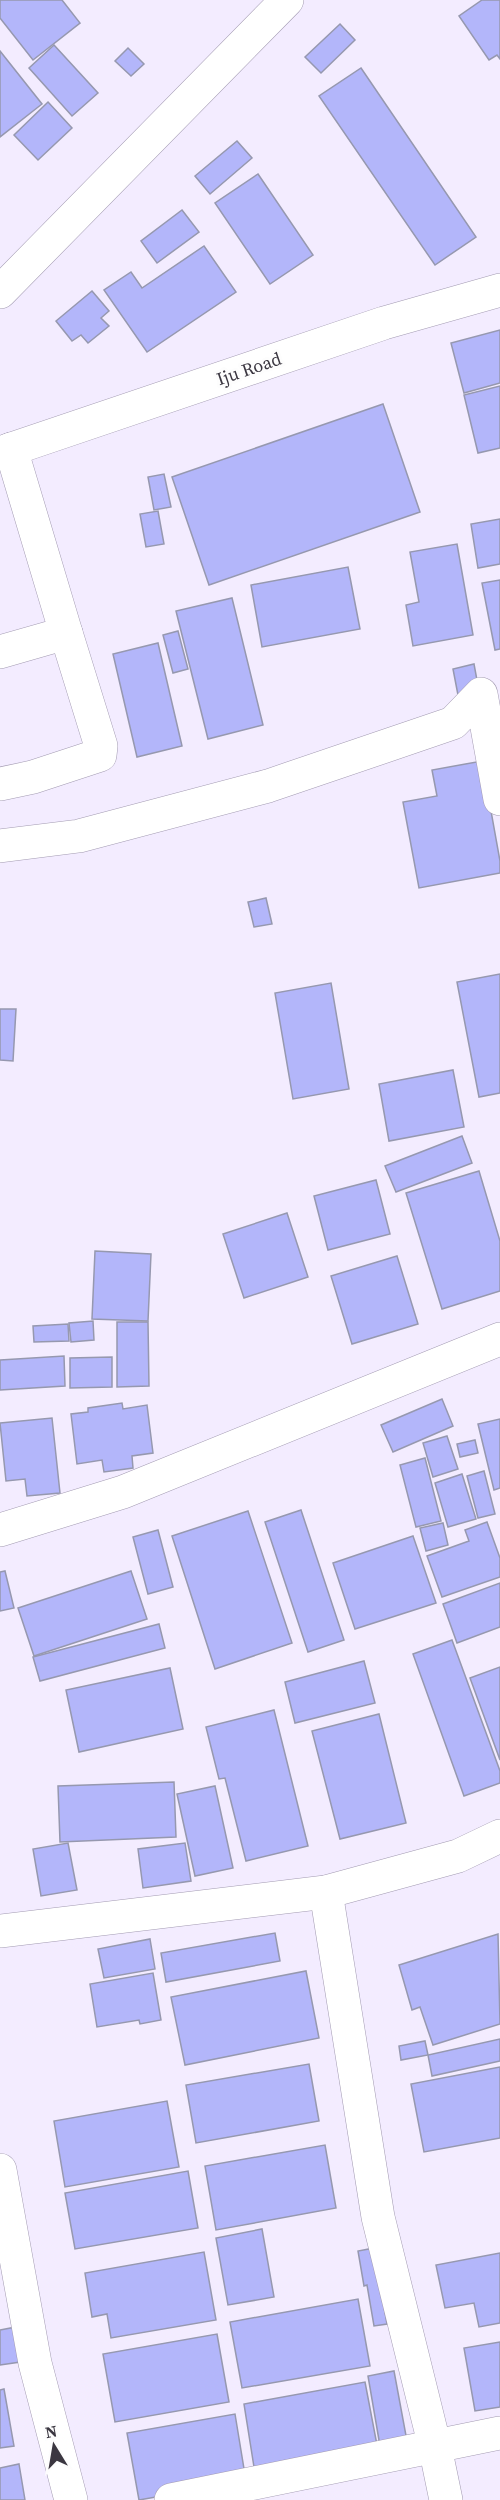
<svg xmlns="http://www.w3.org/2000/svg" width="500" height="2500" font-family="'Source Serif 4',serif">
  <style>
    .building { fill: #b3b6fa; stroke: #9698af; stroke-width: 1.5 }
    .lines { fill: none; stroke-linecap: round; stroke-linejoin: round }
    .minor-casing { stroke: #a39bb2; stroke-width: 34 }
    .major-casing { stroke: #a39bb2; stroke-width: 34 }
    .minor { stroke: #fff; stroke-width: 33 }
    .major { stroke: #fff; stroke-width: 33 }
    .labels { text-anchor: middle; stroke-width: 6; stroke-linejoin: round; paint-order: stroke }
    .street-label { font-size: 18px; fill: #3b3741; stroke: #fdfdfd }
  </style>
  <rect width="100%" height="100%" fill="#f3ecff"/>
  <g class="building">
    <polygon points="0,0 62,0 80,23 33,60 0,18"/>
    <polygon points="482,0 500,0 500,59 497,55 489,60 459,16"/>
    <polygon points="340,24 355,40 321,73 305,57"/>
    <polygon points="54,45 98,93 72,116 29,68"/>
    <polygon points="128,48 144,64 131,76 115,61"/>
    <polygon points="0,51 42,104 0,137"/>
    <polygon points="361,68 476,237 435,265 319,96"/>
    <polygon points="48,102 72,128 38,160 14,135"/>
    <polygon points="237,141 252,158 210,194 195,176"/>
    <polygon points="258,174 313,255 270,284 215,203"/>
    <polygon points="182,210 199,232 157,263 141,241"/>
    <polygon points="204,246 236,292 147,352 104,290 131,272 142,288"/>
    <polygon points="92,291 109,311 101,318 109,326 88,343 81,335 72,341 56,321"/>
    <polygon points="500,330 500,383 464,393 451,343"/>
    <polygon points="500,386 500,448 478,453 464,395"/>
    <polygon points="383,404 420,512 209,585 172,477"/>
    <polygon points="164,474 171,507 154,510 148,477"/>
    <polygon points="158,511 164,544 146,547 140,514"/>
    <polygon points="500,519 500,564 478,568 471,524"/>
    <polygon points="457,544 473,635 413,646 406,605 419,602 410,552"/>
    <polygon points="348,567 360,629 262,647 251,585"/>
    <polygon points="500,580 500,649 495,650 482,583"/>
    <polygon points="232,598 263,725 208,739 176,611"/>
    <polygon points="178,631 188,669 173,673 163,635"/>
    <polygon points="158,643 182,746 137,757 113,654"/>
    <polygon points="474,664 479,691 458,695 453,669"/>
    <polygon points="482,761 500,861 500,873 419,888 403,802 437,796 432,770"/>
    <polygon points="266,898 272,924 254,927 248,902"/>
    <polygon points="500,974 500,1093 479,1097 457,982"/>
    <polygon points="331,983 349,1089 293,1099 275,993"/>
    <polygon points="0,1009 16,1009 13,1061 0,1060"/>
    <polygon points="453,1070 464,1127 389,1141 379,1084"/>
    <polygon points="462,1136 472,1163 396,1192 385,1166"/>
    <polygon points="479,1171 500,1241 500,1291 442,1309 406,1193"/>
    <polygon points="376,1180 390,1234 328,1250 314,1196"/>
    <polygon points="287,1213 308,1277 244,1298 223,1234"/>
    <polygon points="95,1251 151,1254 148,1321 92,1319"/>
    <polygon points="397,1256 418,1324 352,1344 331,1276"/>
    <polygon points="93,1321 94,1340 71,1342 69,1323"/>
    <polygon points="117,1322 148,1322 149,1386 117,1387"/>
    <polygon points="68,1324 69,1341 34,1342 33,1326"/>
    <polygon points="64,1356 65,1386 0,1390 0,1360"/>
    <polygon points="112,1357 112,1387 70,1388 70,1358"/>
    <polygon points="442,1399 453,1426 393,1452 381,1425"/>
    <polygon points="122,1403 123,1409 147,1405 153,1453 132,1456 133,1468 104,1472 102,1460 77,1464 71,1414 88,1412 88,1408"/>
    <polygon points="52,1418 60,1493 27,1496 25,1479 6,1481 0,1423"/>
    <polygon points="500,1419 500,1488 494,1490 478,1424"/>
    <polygon points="447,1436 458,1469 433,1477 423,1443"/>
    <polygon points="475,1440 478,1453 460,1457 457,1444"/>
    <polygon points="425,1458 441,1521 416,1527 400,1465"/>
    <polygon points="484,1471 495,1514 478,1518 467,1476"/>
    <polygon points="462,1474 476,1519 448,1527 435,1483"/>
    <polygon points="301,1510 344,1640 308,1652 265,1522"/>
    <polygon points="248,1511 292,1643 215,1669 172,1536"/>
    <polygon points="487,1522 500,1558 500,1577 442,1597 427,1556 469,1541 465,1530"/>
    <polygon points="443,1523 448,1545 426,1551 420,1528"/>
    <polygon points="158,1530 173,1587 148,1594 133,1537"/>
    <polygon points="413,1536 436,1603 355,1629 333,1563"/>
    <polygon points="5,1571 14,1608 0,1611 0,1572"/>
    <polygon points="131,1571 147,1619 34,1656 18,1608"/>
    <polygon points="500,1583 500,1627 457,1643 443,1604"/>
    <polygon points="159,1624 165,1648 40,1681 33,1657"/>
    <polygon points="452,1640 500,1771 500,1783 464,1796 413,1654"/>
    <polygon points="364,1661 375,1703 295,1723 285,1682"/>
    <polygon points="500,1667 500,1760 470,1678"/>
    <polygon points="170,1668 183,1729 79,1752 66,1690"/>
    <polygon points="274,1710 308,1846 246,1861 225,1778 219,1779 206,1727"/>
    <polygon points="379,1714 406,1823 340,1839 312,1731"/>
    <polygon points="174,1782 176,1837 60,1842 58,1786"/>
    <polygon points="215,1786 233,1868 195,1876 177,1794"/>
    <polygon points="68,1843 77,1890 41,1896 33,1849"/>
    <polygon points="185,1843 191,1881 143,1888 138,1849"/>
    <polygon points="275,1933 280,1961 166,1982 161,1953"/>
    <polygon points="498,1934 500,2024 433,2045 420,2007 412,2010 399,1965"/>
    <polygon points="150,1939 155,1969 104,1978 98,1949"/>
    <polygon points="306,1971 319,2038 185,2065 171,1997"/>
    <polygon points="153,1973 161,2020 140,2024 139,2020 97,2027 90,1984"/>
    <polygon points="500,2039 500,2061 432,2076 428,2055"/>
    <polygon points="425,2041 428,2055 401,2060 399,2046"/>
    <polygon points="309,2064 319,2121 196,2143 186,2085"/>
    <polygon points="500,2067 500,2138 424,2152 411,2084"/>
    <polygon points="167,2101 179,2167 65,2187 54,2121"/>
    <polygon points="325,2145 336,2208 216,2230 205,2166"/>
    <polygon points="188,2171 198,2228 75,2249 65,2193"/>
    <polygon points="262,2229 274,2297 228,2305 216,2238"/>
    <polygon points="374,2248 387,2324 374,2326 367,2285 364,2286 358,2251"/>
    <polygon points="204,2252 216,2320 111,2338 107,2314 92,2317 85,2273"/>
    <polygon points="500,2253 500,2323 479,2327 474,2303 445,2308 436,2265"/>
    <polygon points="358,2299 370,2366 242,2388 230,2322"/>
    <polygon points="21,2326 27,2361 0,2365 0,2330"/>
    <polygon points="217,2334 229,2402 115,2422 103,2354"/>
    <polygon points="500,2342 500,2407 475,2411 464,2348"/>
    <polygon points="394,2371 407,2441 380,2446 368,2376"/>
    <polygon points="365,2382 377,2445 254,2467 244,2404"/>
    <polygon points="4,2389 14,2446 0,2448 0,2390"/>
    <polygon points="235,2414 246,2481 139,2500 127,2433"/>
    <polygon points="19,2464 25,2500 0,2500 0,2468"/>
  </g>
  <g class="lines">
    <defs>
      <g id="minor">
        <polyline points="0,292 287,0"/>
        <polyline points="0,652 66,633 11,449"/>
        <polyline points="0,784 33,777 100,755 101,746 66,633"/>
        <polyline points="0,846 79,836 268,786 453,723 481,694 500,799"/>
        <polyline points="0,1530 123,1492 500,1339"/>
        <polyline points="326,1892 378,2217 435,2447 446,2500"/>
        <polyline points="0,1931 326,1892 458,1856 500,1836"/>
        <polyline points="0,2170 35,2363 71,2500"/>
        <polyline points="171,2500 500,2433"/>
      </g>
      <polyline id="major" points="0,453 384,323 500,290"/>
    </defs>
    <use href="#minor" class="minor-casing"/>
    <use href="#major" class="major-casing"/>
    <use href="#minor" class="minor"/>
    <use href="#major" class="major"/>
  </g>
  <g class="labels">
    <g class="street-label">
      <text transform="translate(249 369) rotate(-19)" y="6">Iju Road</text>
    </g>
  </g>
  <g transform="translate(54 2446) rotate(349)" stroke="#fdfdfd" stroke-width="4.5" paint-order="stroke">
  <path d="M0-4.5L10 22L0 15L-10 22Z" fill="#3b3741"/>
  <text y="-9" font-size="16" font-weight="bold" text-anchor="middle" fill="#3b3741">N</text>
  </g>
</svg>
